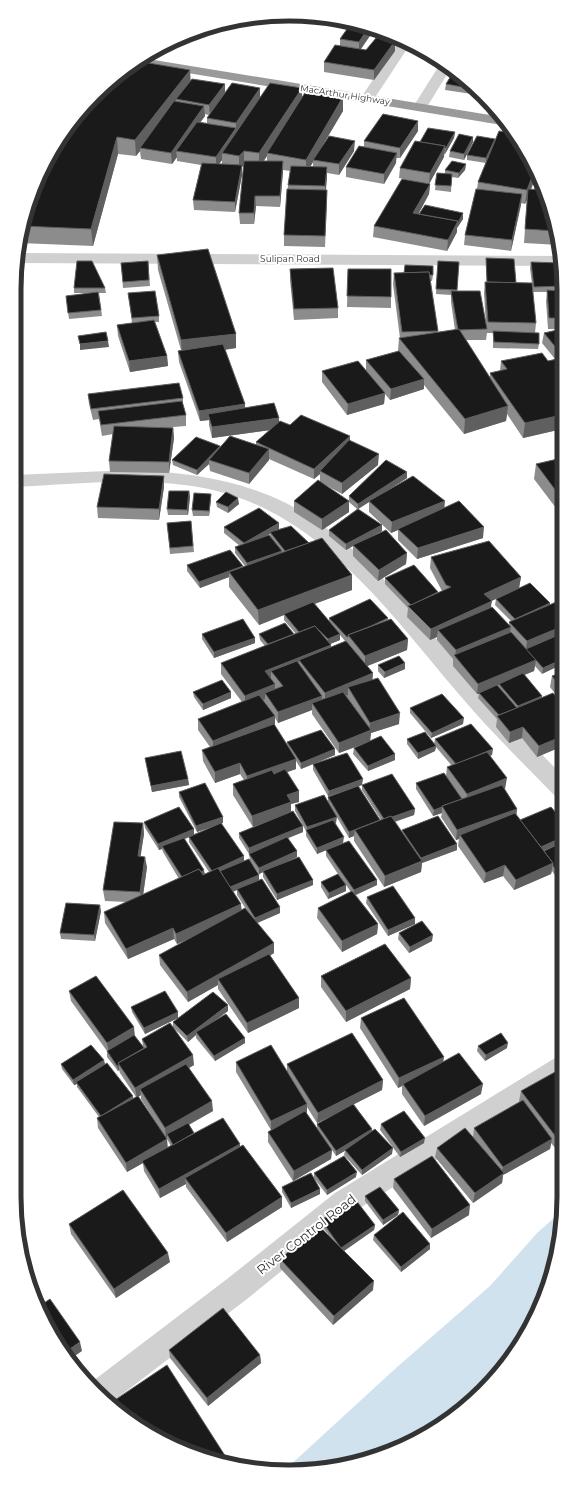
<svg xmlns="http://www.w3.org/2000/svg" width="578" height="1486" font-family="Montserrat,sans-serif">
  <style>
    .water { fill: #cfe2ee }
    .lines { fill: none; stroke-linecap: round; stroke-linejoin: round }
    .minor { fill: #d0d0d0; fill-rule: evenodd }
    .highway { fill: #9a9a9a; fill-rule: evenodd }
    .wall { fill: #8c8c8c; fill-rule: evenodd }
    .shaded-wall { fill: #5f5f5f }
    .building { fill: #1a1a1a; stroke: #5f5f5f }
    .labels { text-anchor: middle; stroke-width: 4; stroke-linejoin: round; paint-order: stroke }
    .far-street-label { font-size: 9px; fill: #333; stroke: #fff }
    .near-street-label { font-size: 13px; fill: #333; stroke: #fff }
    .rim { fill: none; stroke: #333; stroke-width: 5 }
  </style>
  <rect width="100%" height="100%" fill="#fff"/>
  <polygon class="water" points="562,1211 555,1268 536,1319 507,1364 442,1426 394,1451 343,1467 286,1469 396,1368 490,1286 537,1233"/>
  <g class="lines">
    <g class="minor">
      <polygon points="399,41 409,46 372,102 362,102 360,99"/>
      <polygon points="442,61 451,68 425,110 415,110 413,107"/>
      <polygon points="492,106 496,108 501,116 497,123 487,123 485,120"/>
      <polygon points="19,253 562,256 562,266 18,263"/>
      <path d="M131,470C184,472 237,479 286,503C366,544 421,623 479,689C506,719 535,747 563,776V799L555,796C524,764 492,733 463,699C394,619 326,518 217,491C152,475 81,484 14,487V475Z"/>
      <polygon points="564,1055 564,1080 355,1211 247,1299 112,1402 89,1384 227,1279 335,1193 555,1058"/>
    </g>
    <polygon class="highway" points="142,58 502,117 508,126 133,64"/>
  </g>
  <g class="wall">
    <polygon points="360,23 360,49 366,50 395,41 395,51 374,80 324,72 324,62 340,46 340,39"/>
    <path d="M190,70V81L225,93L260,88V98L302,88V97L343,111L322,146L354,151L339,175L327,173L326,190H327V201L325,247L284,246V235L288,185L290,171L283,170L280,207L256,206L254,224H240L239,213L244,165L242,167V175L235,212L194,210L193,200L201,165L177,161V157L172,164L141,159L140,151L136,156L118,154L93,246L20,243L23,218ZM204,114L209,115L207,118V123L200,122L205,116ZM267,156V161H264ZM222,160V164H219ZM313,162V167H310Z"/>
    <polygon points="454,71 475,90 472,94 445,90 446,84"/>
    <polygon points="418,131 400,158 396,158 396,163 384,184 346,177 346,167 364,147 364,141"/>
    <polygon points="455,132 454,138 445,154 444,154 444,157 429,184 430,184 429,194 418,214 463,213 463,219 457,228 457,232 447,251 373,237 374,226 418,182 399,178 400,168 420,142"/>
    <polygon points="495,139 495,141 531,189 534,189 535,186 539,177 559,245 524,243 527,200 525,204 521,203 511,251 464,245 465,235 477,189 478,182 486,163 467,160 467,155"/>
    <polygon points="473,142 464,160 449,157 450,151"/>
    <polygon points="466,164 465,170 458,178 452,177 451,192 435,190 437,173 445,173 445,170"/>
    <polygon points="157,255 236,334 236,348 225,350 245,404 245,408 279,422 350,441 378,465 342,494 320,482 320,474 314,479 269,459 269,460 249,484 210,471 209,464 197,475 173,465 172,460 220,446 256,445 256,442 270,430 212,438 209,425 209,420 200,421 179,362 178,351 181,350 158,270"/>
    <polygon points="486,258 516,283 536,323 535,333 539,344 538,349 493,348 493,333 487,333 486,340 466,340 490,377 490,373 500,371 501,361 548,361 555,359 542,343 544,333 560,329 548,329 546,301 547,292 533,292 530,268 531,262 562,272 562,429 523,438 507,414 506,421 464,434 424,385 424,389 390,400 385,394 384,404 347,415 322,382 322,371 366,370 366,360 398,351 399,338 400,338 393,284 394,273 433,275 432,281 430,281 438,333 455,330 451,302 451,295 436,294 438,261 459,262 457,291 486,325 484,293 485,282 487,282 486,264"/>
    <polygon points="148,261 150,286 123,288 121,263"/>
    <polygon points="290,269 338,308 338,318 294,320 290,280"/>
    <polygon points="348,269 391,297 391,308 347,307"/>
    <polygon points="74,288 105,288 106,293 99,293 102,316 69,319 66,296 90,293 74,293"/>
    <polygon points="128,293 159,316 159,322 155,322 167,356 168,366 130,372 118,336 117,325 132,323"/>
    <polygon points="88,394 183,398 183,405 186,415 186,426 173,427 173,428 174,438 169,473 110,472 109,461 113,434 102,436 99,419 93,420 89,404"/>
    <polygon points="562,458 562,516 534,479 536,464"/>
    <polygon points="407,472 407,478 384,493 445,508 483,538 417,559 398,540 398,530 391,533 369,512 369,502 358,509 382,531 372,536 407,553 406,564 378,581 353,556 353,546 346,550 329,536 329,530 357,509 349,502 349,512 322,530 294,512 294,501 349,501 349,496"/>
    <polygon points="164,476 164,487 159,520 98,518 97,507"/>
    <polygon points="189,491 190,497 188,515 168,515 167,509"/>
    <polygon points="211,494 211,499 209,516 193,516 192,510"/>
    <polygon points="216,502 239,504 228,513 217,507"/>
    <polygon points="191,521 194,552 170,554 167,523"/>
    <path d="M224,527L279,529H277L309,543L352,575V590L314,604L329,621V618H388V619L408,639L407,650L367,666L373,673L372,680L399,724L371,733L370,741L395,754V760L368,771L353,754L354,748L359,746L339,753L312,714V710L278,723L275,718V726L287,744V742L335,755L301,769L296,761V769L287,772L299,802L291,804V812L303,832L288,838L297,851V857L281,864L313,880V885L277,900L263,877V872L259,874L250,860L249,854L239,838V833L266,822L253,827L233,795V784L244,780L240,774L215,783L203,761L202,750L210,747L198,730V719L242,702L221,674V663L265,646L260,640L259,634H296L284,620V615L259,625L229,587V577L200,588L187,571V565L243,567L245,566L235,553V547L240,546L224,533ZM270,534V536L264,537ZM340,635L345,641L331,647L330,644L340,640Z"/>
    <path d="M431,557L521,577L519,588L550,603V605L561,600L542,674L535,666L534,671L524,675L542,696V698L563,705V746L537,757L522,738L509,743L496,727L497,719L478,698L479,694H477L453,666V659L437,640V637L430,640L407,617L408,608L385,584V578L438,592V593L442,591L430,568ZM496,599L495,605L511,621L509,622V626L491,608V601Z"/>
    <polygon points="202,634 255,638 255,643 214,658 202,639"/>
    <polygon points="378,665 405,669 384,678 378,671"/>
    <polygon points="563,672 563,704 550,687 552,676"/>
    <polygon points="193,692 231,698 203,710 194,697"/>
    <polygon points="410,708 463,724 431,738 410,713"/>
    <polygon points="407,739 434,744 435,739 492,755 490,756 505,789 504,789 517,809 516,815 563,879 559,881 552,871 551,874 514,890 503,876 484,883 458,846 459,839 456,840 441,817 442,813 433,816 416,789 416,783 446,776 447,767 452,766 436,747 435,751 418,759 407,744"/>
    <polygon points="145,758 188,779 189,785 152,792 146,763"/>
    <path d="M313,764L362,785L415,809L414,815L395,822L402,832V830L457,850L422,863L421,872L384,887L354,841V836L349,838L328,802V796L313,770ZM362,785V790L381,820H380L359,786Z"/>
    <polygon points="563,764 563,772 561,770 562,765"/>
    <path d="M179,792L223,817V823H221L244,861L280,907V913L257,923L274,953L270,956L299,1008L248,1033L218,989V985L188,1002L160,965L159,955L187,940L177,944L174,939L128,959L105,923L104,912L127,902L105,901L103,890L143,823L144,834L140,856L147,867L143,895L179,879L163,852L162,849L159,850L145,828L144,822L194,829V834L212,827L197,832L179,797ZM189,837V842L209,872L205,874L184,839ZM237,890V895L249,914L242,910L233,891Z"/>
    <polygon points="295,805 336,823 335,823 343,843 377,880 377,885 356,895 378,924 377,934 342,952 317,918 318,908 351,892 346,885 346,891 328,899 321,887 321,882 342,880 326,856 326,850 343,843 317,854 306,836 306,831 295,811"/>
    <polygon points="367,897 415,918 415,924 388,936 366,903"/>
    <polygon points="101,911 95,941 61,939 60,933"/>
    <polygon points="399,933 432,941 409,953 398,939"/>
    <polygon points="321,976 411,978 410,989 346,1022 321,987"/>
    <path d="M69,991L135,1036L143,1046L142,1039L173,1027V1022L228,1011L214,1021L245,1043L215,1061L196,1038V1035L188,1042L175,1029L194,1065L189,1068L213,1111L189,1125L194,1133L240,1144V1147L282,1197V1207L227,1242L186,1187V1184L160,1198L144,1171L143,1163L127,1172L98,1128L97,1118L99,1117L77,1087V1084L74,1085L62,1069L61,1064L104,1060L105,1065L133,1096V1098L136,1097L120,1073L119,1070L118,1071L107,1057V1051L71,1001ZM141,1095V1099L166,1138L167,1137V1139L171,1146L168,1148L138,1097Z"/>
    <polygon points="131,1007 178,1012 178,1018 145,1034 132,1012"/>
    <polygon points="361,1018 444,1057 443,1062 481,1094 424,1126 402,1094 402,1086 398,1088 360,1028"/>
    <polygon points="478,1046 507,1048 485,1061 477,1051"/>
    <path d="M236,1062L287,1071V1064L383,1080L382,1090L354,1104L372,1131L392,1154L362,1175L344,1155L345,1151L336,1156L332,1150L331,1159L293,1181L268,1142V1132L271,1130L236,1072ZM307,1107L317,1123L334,1115L317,1124V1128L307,1114Z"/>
    <polygon points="564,1067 564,1153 561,1155 551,1143 550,1149 503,1175 502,1183 473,1203 435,1157 437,1148 473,1137 474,1128 520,1102 519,1101 521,1091"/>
    <polygon points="381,1124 424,1143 400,1157 380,1130"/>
    <polygon points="314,1173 356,1177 327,1195 314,1178"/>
    <polygon points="394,1179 469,1215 431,1238 393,1188"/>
    <polygon points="282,1187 320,1194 291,1208 282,1192"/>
    <polygon points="365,1196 399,1210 398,1215 383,1225 365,1201"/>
    <polygon points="321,1220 375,1225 374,1230 344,1251 373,1290 333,1325 280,1268 280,1259 328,1234 321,1225"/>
    <polygon points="69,1224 170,1262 116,1298 71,1234"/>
    <polygon points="374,1235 430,1249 401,1272 373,1240"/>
    <polygon points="169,1350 260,1355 261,1363 208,1406 170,1358"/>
  </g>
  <g class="shaded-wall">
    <polygon points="369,27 374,30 359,52 359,42"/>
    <polygon points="395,41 395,51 374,80 374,70"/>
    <polygon points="190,70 191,86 176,99 176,105 140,148 140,151 136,156 135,140"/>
    <polygon points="225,84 225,94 210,115 209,105"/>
    <polygon points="260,88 260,98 222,153 222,160 216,168 216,157 236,129 236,123"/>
    <polygon points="302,88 302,102 267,153 267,156 259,167 259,153"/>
    <polygon points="473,88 475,90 472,94 473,89"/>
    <polygon points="343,97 343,111 314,160 313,160 313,162 306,174 306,160"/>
    <polygon points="204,106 205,116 180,151 176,151 177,157 172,164 171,153"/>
    <polygon points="418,121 418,131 400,158 400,148"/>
    <polygon points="455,132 454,138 445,154 446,148"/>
    <polygon points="117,137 118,154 93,246 91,229"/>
    <polygon points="473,137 473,142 464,160 464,154"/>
    <polygon points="495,139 494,145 486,163 486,158"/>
    <polygon points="355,141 354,151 339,175 339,164"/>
    <polygon points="445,146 444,157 429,184 430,173"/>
    <polygon points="244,151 244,165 242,167 242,175 235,212 235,202 239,170 239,156"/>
    <polygon points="397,153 396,163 384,184 384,174"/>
    <polygon points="283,161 283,172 280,207 280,196"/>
    <polygon points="466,164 465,170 458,178 459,173"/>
    <polygon points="327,167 327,178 325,196 325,186"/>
    <polygon points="536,167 537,173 528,198 528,189 527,200 525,204 527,190"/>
    <polygon points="430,184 429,194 413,224 413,213"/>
    <polygon points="522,194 521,205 511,251 512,240"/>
    <polygon points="255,196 256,206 254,224 254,213"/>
    <polygon points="463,213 463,219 457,228 457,232 447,251 448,240 458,221"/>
    <polygon points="236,334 236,348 182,355 181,340"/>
    <polygon points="108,341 109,347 80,350 80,344"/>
    <polygon points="167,356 168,366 130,372 129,361"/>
    <polygon points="424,379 424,389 390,400 391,389"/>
    <polygon points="385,393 384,404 347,415 348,404"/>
    <polygon points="245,404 245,414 208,414 209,420 200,421 199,411"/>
    <polygon points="508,406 506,421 464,434 465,419"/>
    <polygon points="562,415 562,429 523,438 525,423"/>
    <polygon points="279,418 279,429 212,438 212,427"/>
    <polygon points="173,428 174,438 169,473 169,462"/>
    <polygon points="350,436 350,447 320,471 320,474 314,479 314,469"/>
    <polygon points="220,446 221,452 209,460 209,464 197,475 197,470"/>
    <polygon points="269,449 269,460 249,484 249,473"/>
    <polygon points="379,454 378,465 342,494 342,483"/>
    <polygon points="407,472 407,478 358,509 358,504"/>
    <polygon points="164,476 164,487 159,520 159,509"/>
    <polygon points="189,491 190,497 188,515 187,510"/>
    <polygon points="211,494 211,499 209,516 209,511"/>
    <polygon points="238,498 239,504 228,513 228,507"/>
    <polygon points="349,501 349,512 322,530 322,519"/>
    <polygon points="445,501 444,512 398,529 398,530 391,533 392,522"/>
    <polygon points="279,523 279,529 271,533 270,532 270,534 244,549 244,543"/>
    <polygon points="382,525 382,531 354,546 353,545 353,546 346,550 346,544"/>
    <polygon points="484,527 483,538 417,559 418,548"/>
    <polygon points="282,551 282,557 247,569 247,563"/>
    <polygon points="407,553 406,564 378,581 379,570"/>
    <polygon points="243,566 229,572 229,577 200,588 199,582"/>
    <polygon points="352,575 352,590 285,615 284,614 284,615 259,625 258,610"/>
    <polygon points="521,577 519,588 483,605 484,594"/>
    <polygon points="492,601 490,612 438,630 437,637 430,640 431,629"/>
    <polygon points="550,603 550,608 515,625 515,619"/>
    <polygon points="563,626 563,636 526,650 527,641"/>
    <polygon points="511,627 509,638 455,657 456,650"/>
    <polygon points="340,634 340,640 328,645 328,639"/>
    <polygon points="255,638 255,643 214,658 214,652"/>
    <polygon points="408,639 407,650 365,667 365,656"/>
    <polygon points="331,645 330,656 299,660 299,669 271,671 271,680 265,671"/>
    <polygon points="563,659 563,664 542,674 543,668"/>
    <polygon points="536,660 534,671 500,685 499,684 498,686 480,693 479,693 479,694 477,694 478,684"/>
    <polygon points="405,663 405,669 384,678 385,672"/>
    <polygon points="373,673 372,684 348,687 348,695 325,704 325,693"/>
    <polygon points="275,684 275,695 265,693 265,699 245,707 245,696"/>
    <polygon points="231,692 231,698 203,710 203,704"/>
    <polygon points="322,696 322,707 312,703 312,710 278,723 278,712"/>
    <polygon points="542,696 541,702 517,712 518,706"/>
    <polygon points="400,713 399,724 371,733 370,741 339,753 339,743 369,731 370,723"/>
    <polygon points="275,716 275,727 213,751 213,741"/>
    <polygon points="464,718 463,724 431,738 432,733"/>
    <polygon points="523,727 522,738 509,743 510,732"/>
    <polygon points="563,736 563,746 537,757 539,746"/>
    <polygon points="436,746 435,751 418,759 418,753"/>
    <polygon points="335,749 335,755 301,769 301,763"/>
    <polygon points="493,749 492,755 456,771 457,765"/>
    <polygon points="395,754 395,760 368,771 368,766"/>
    <polygon points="296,759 296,769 248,786 247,776"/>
    <polygon points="240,763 240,774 215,783 215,772"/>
    <polygon points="507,778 505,789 466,805 467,794"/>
    <polygon points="188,779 189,785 152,792 151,786"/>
    <polygon points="363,779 362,785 328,796 329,791"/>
    <polygon points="299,791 299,802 291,804 291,812 253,827 252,816 287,795"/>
    <polygon points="442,807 442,813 433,816 434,810"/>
    <polygon points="415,809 414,815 384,825 385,820"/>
    <polygon points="517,809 516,819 460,835 459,839 456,840 457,830"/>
    <polygon points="223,817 223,823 197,832 196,826"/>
    <polygon points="337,817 336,823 307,833 307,827"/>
    <polygon points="143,823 144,834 139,867 138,856"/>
    <polygon points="303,826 303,832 249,854 249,848"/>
    <polygon points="194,829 194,835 163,848 162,846 162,849 159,850 158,844"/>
    <polygon points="355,830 354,836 349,838 349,832"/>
    <polygon points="344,837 343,843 317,854 317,848"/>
    <polygon points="563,837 563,842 537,854 538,848"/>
    <polygon points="457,844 457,850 422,863 421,872 384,887 385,876 421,862 421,858"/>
    <polygon points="297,851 297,857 259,874 259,868"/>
    <polygon points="244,856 244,862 220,873 212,871"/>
    <polygon points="145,857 147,867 142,903 140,892"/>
    <polygon points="553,863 551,874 514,890 516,880"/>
    <polygon points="505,865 503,876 484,883 486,873"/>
    <polygon points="204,870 205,876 183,879"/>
    <polygon points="563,874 563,879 559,881 560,875"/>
    <polygon points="259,875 259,881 230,893 230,887"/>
    <polygon points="313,880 313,885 277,900 277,894"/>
    <polygon points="377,880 377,885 353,896 354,890"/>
    <polygon points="346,885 346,891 328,899 329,893"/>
    <polygon points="241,904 242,914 177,944 176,934"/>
    <polygon points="100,905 101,911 95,941 94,935"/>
    <polygon points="280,907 280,913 255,924 255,918"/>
    <polygon points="415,918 415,924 388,936 388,930"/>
    <polygon points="378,924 377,934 342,952 342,941"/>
    <polygon points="173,928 174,939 128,959 126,949"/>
    <polygon points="433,935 432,941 409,953 410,947"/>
    <polygon points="274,943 274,953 221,983 218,979 218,985 188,1002 187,992"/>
    <polygon points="411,978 410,989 346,1022 346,1011"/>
    <polygon points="299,998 299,1008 248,1033 247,1023"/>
    <polygon points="228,1005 228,1011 197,1034 196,1032 196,1035 188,1042 187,1036"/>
    <polygon points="178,1012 178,1018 145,1034 144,1028"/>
    <polygon points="134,1027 135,1037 109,1053 107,1043"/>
    <polygon points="245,1038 245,1043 215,1061 214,1056"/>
    <polygon points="508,1043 507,1048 485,1061 486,1055"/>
    <polygon points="193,1055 194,1065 143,1094 140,1089 141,1095 137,1098 135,1088"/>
    <polygon points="444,1057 442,1067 403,1084 402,1086 398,1088 399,1078"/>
    <polygon points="104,1060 105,1065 76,1082 77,1084 74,1085 73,1080"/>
    <polygon points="119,1065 119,1070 118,1071 117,1066"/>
    <polygon points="383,1080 382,1090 317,1123 318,1113"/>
    <polygon points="483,1084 481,1094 424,1126 425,1116"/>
    <polygon points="133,1096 133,1102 101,1116"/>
    <polygon points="212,1101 213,1111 168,1136 167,1134 167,1137 166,1138 165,1128"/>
    <polygon points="307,1104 307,1114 271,1131 271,1121"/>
    <polygon points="372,1129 372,1134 336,1156 336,1151"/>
    <polygon points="425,1138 424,1143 400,1157 401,1152"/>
    <polygon points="167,1139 168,1149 142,1161 143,1163 127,1172 126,1163"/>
    <polygon points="552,1139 550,1149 503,1175 502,1183 473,1203 475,1193 501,1175 503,1167"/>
    <polygon points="240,1144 240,1154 185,1178 186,1184 160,1198 159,1189"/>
    <polygon points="564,1145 564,1153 561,1155 563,1146"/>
    <polygon points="393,1148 392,1154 362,1175 362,1170"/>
    <polygon points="332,1150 331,1159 293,1181 294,1171"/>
    <polygon points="357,1172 356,1177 327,1195 327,1190"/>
    <polygon points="320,1189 320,1194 291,1208 291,1203"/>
    <polygon points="282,1197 282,1207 227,1242 226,1233"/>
    <polygon points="470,1205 469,1215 431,1238 432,1229"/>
    <polygon points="399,1210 398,1215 383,1225 383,1220"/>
    <polygon points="375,1225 374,1230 341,1253 341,1248"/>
    <polygon points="430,1244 430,1249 401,1272 401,1267"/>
    <polygon points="168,1253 170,1262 116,1298 114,1289"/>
    <polygon points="374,1281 373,1290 333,1325 334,1316"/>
    <polygon points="80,1342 82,1351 69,1360 64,1353"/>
    <polygon points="260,1355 261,1363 208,1406 207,1398"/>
  </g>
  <g class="building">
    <polygon points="352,22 360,23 369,27 359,42 340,39"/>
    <polygon points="376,38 395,41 374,70 324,62 335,45 366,50"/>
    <polygon points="137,61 190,70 135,140 117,137 91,229 22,226 23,218 42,167 71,121 108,82"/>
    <polygon points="454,71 473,88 473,89 446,84"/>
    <polygon points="192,79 225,84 209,105 176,99"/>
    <polygon points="232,83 260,88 236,123 207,118"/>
    <polygon points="270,83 302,88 259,153 244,151 239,156 222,153"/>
    <polygon points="306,91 343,97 306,160 267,153"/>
    <polygon points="174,101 204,106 171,153 140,148"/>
    <polygon points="383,114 418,121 400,148 364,141"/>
    <polygon points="197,122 236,128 216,157 176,151"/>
    <polygon points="428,128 455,132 446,148 445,148 445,146 420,142"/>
    <polygon points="499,131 512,133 536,167 527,190 478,182"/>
    <polygon points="459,134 473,137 464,154 450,151"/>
    <polygon points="329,136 355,141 339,164 313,160"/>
    <polygon points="477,136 495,139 486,158 467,155"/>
    <polygon points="415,141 445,146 430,173 400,168"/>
    <polygon points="359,146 397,153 384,174 346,167"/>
    <polygon points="244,161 283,161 280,196 255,196 254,213 239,213"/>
    <polygon points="452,161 466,164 459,173 445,170"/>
    <polygon points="202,163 242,165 235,202 193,200"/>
    <polygon points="291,166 327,167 325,186 288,185"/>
    <polygon points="437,173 452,174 451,186 435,185"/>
    <polygon points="539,177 542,187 535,186"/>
    <polygon points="402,179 430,184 413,213 458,221 448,240 374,226"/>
    <polygon points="287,189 327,190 325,236 284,235"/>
    <polygon points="476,189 522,194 512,240 465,235"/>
    <polygon points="528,189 542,190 555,231 525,229"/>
    <polygon points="425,205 463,213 458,223 458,221 419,214"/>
    <polygon points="208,249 236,334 181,340 157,255"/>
    <polygon points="486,258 514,259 516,283 487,282"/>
    <polygon points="77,261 92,261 105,288 74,288"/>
    <polygon points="148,261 149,280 123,282 121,263"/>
    <polygon points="438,261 459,262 457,290 436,289"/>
    <polygon points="531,262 561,263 562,286 534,287"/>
    <polygon points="405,265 433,266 433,275 429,275 429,272 404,273"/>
    <polygon points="333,268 338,308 294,309 290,269"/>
    <polygon points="348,269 391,269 391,297 347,296"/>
    <polygon points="429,272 438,331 402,332 394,273"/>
    <polygon points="485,282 532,283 536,323 488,322"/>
    <polygon points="547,290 562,291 562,318 549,318"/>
    <polygon points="155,291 159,316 132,318 128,293"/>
    <polygon points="451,291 480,291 487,329 458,330"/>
    <polygon points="98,292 101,310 68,313 66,296"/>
    <polygon points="154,320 167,356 129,361 117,325"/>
    <polygon points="459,329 508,406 465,419 399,338"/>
    <polygon points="562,329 562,355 544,333"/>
    <polygon points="493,331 539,333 539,344 494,342"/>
    <polygon points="106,332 108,341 80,344 78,336"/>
    <polygon points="223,344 245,404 199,411 178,351"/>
    <polygon points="399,351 424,379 391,389 366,360"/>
    <polygon points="542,353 548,361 562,358 562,415 525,423 490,373 507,369 501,361"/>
    <polygon points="358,361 385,393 348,404 322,371"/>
    <polygon points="179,383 183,398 91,409 88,394"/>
    <polygon points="182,401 186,415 101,425 98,411"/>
    <polygon points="274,403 279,418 212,427 208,414"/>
    <polygon points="301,415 350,436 314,469 256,442 280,421 290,425"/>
    <polygon points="114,426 173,428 169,462 109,461"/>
    <polygon points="230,436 269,449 249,473 209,460"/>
    <polygon points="196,437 220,446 197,470 172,460"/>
    <polygon points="349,440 379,454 342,483 320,471"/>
    <polygon points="562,458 562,499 536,464"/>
    <polygon points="386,460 407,472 358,504 349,496"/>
    <polygon points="104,474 164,476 159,509 97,507"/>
    <polygon points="413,476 445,501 392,522 369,501"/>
    <polygon points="318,480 349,501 322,519 294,501"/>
    <polygon points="169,491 189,491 187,510 167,509"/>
    <polygon points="226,492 238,498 228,507 216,502"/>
    <polygon points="194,493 211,494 209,511 192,510"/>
    <polygon points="459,501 484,527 418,548 398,529"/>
    <polygon points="259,508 279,523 244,543 224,527"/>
    <polygon points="358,509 382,525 346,544 329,530"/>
    <polygon points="191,521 193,546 170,548 167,523"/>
    <polygon points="291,526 309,543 285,551 270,532"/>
    <polygon points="386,530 407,553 379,570 353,545"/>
    <polygon points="269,535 282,551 247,563 235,547"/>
    <polygon points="322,538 352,575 258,610 229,572"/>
    <polygon points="489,541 521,577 484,594 492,601 431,629 408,606 451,587 446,585 431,557"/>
    <polygon points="230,550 243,566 199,582 187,565"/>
    <polygon points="414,565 438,592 411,605 385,578"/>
    <polygon points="530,583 550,603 515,619 496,599"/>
    <polygon points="370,599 388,618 371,626 348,635 348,637 347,637 329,618"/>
    <polygon points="561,600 562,602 563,626 527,641 509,622"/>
    <polygon points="313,602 340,634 328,639 315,626 299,632 284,614"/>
    <polygon points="492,607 511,627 456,650 438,630"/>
    <polygon points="243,619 255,638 214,652 202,634"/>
    <polygon points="391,619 408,639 365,656 348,635"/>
    <polygon points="285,623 294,634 268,644 259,634"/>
    <polygon points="315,626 331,645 265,671 275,684 245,696 221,663"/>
    <polygon points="511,632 536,660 478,684 454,655"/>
    <polygon points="563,633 563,659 543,668 526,649"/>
    <polygon points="346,641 373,673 325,693 299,660"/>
    <polygon points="399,656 405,663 385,672 378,665"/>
    <polygon points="297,661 322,696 278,712 265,693 283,686 271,671"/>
    <polygon points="563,672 563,690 552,676"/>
    <polygon points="523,673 542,696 518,706 499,684"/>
    <polygon points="378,678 400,713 370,723 348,687"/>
    <polygon points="222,680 231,692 203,704 193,692"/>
    <polygon points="497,685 517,708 499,715 479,693"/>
    <polygon points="343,692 371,730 339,743 312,703"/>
    <polygon points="553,693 563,705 563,736 539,746 523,727 510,732 497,716"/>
    <polygon points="442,694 464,718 432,733 410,708"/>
    <polygon points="259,695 275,716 213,741 198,719"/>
    <polygon points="274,724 296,759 247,776 240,763 215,772 202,750"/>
    <polygon points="471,724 493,749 456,764 435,739"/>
    <polygon points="321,730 335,749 301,763 287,742"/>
    <polygon points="425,732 436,746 418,753 407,739"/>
    <polygon points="381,736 395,754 368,766 354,748"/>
    <polygon points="181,751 188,779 151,786 145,758"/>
    <polygon points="487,752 507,778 467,794 447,767"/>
    <polygon points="347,753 363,779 329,791 313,764"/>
    <polygon points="285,769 299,791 287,795 291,802 252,816 233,784 272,770 274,774"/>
    <polygon points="444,773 462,799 442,806 442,807 434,810 416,783"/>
    <polygon points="392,774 415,809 392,817 391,816 384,819 362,785"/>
    <polygon points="205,783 223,817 196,826 179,792"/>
    <polygon points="502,785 517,809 457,830 442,806"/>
    <polygon points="358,786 380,820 349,832 328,797"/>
    <polygon points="324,795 337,817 307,827 295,805"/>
    <polygon points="179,807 194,829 158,844 144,822"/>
    <polygon points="551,807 563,821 563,837 541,847 520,820"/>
    <polygon points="293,811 303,826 249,848 239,833"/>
    <polygon points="515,813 553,863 516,880 505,865 486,873 460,835"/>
    <polygon points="391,816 422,861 385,876 355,830"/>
    <polygon points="438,816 457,844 421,858 402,830"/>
    <polygon points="333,820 344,837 317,848 306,830"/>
    <polygon points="114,822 143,823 138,856 145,857 140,892 103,890"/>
    <polygon points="221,823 244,856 212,871 189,837"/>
    <polygon points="287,837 297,851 259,868 249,854"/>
    <polygon points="184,838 204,870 201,872 199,869 182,877 162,846"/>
    <polygon points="349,841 377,880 354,890 326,850"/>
    <polygon points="563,842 563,874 560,875 553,866 553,863 544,851"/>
    <polygon points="299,857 313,880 277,894 263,871"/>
    <polygon points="249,859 259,875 230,887 220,871"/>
    <polygon points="218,868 241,904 176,934 173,928 126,949 104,912 199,869 203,875"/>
    <polygon points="338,874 346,885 329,893 321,882"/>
    <polygon points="262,879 280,907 255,918 237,889"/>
    <polygon points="393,886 415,918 388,930 367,897"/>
    <polygon points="352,891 378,924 342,941 318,908"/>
    <polygon points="66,903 100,905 94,935 60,933"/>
    <polygon points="245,908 274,943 187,992 159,955"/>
    <polygon points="422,921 433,935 410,947 399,933"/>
    <polygon points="385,944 411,978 346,1011 321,976"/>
    <polygon points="269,954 299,998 247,1023 218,979"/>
    <polygon points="96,976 134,1027 107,1043 69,991"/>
    <polygon points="165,991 178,1012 144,1028 131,1007"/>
    <polygon points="213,992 228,1005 187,1036 173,1022"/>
    <polygon points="404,998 444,1057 399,1078 361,1018"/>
    <polygon points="226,1014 245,1038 214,1056 196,1032"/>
    <polygon points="170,1023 193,1055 135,1088 118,1063 147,1047 142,1039"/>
    <polygon points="352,1033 383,1080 318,1113 287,1064"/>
    <polygon points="501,1033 508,1043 486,1055 478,1046"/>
    <polygon points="134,1035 144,1048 118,1063 119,1065 117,1066 107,1051"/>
    <polygon points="91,1045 104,1060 73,1080 61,1064"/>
    <polygon points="271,1045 307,1104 271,1121 236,1062"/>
    <polygon points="459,1053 483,1084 425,1116 403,1084"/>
    <polygon points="107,1063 133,1096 101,1116 76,1082"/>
    <polygon points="186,1064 212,1101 165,1128 140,1089"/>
    <polygon points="564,1067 564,1145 563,1146 521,1091"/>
    <polygon points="138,1096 167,1139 126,1163 97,1118"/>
    <polygon points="523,1100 552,1139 503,1167 474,1128"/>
    <polygon points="353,1104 372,1129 336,1151 317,1124"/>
    <polygon points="305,1111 332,1150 294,1171 268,1132"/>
    <polygon points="404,1111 425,1138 401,1152 381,1124"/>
    <polygon points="223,1118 240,1144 159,1189 142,1161"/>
    <polygon points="188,1123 194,1133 173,1145 167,1134"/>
    <polygon points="465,1128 504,1173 475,1193 437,1148"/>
    <polygon points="375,1129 393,1148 362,1170 345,1150"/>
    <polygon points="243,1145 282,1197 226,1233 185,1178"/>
    <polygon points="344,1156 357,1172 327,1190 314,1173"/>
    <polygon points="432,1156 470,1205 432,1229 394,1179"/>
    <polygon points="311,1173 320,1189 291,1203 282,1187"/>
    <polygon points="380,1187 399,1210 383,1220 365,1196"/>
    <polygon points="123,1190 168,1253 114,1289 69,1224"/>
    <polygon points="355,1199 375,1225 341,1248 321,1220"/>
    <polygon points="403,1212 430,1244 401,1267 374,1235"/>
    <polygon points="319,1226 374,1281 334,1316 280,1259"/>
    <polygon points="50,1299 80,1342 64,1353 51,1334 38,1307"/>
    <polygon points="223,1308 260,1355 207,1398 169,1350"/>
    <polygon points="167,1365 231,1465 201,1457 152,1435 112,1402"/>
  </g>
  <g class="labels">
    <g class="far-street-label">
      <text transform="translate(345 95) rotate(9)" y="3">MacArthur Highway</text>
      <text x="290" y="262">Sulipan Road</text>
    </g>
    <g class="near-street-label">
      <text transform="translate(306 1234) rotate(-38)" y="5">River Control Road</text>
    </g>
  </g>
  <path d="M0 0H578V1486H0ZM289 21H289A268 268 0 0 1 557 289V1197A268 268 0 0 1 289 1465H289A268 268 0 0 1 21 1197V289A268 268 0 0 1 289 21Z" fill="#fff" fill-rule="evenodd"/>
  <path class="rim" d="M289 21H289A268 268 0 0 1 557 289V1197A268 268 0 0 1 289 1465H289A268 268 0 0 1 21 1197V289A268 268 0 0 1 289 21Z"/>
</svg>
